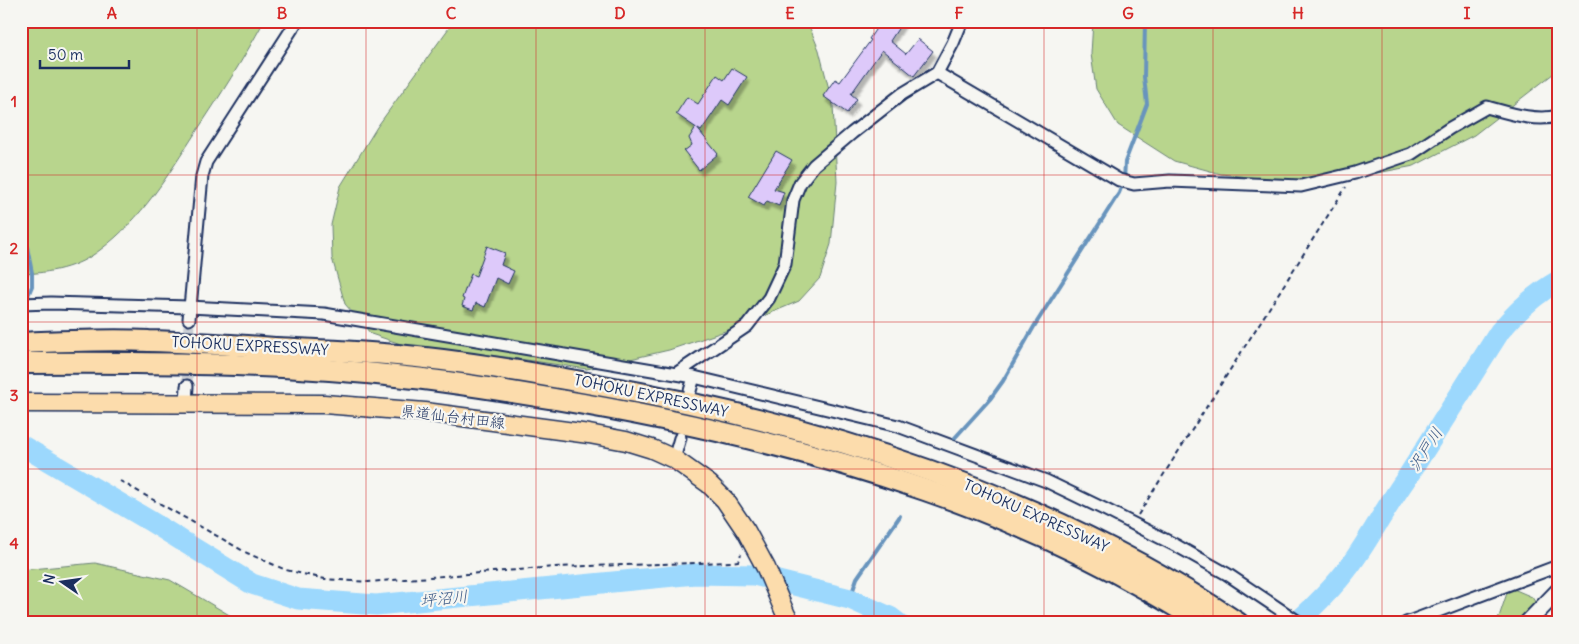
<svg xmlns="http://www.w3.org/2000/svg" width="1579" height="644" font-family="Delius,'Klee One',sans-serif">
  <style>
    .green { fill: #b8d58d; stroke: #6a8276 }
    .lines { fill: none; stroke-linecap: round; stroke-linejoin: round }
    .stream { stroke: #6894bd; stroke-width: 4 }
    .river { stroke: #9cd8fd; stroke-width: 21 }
    .building { fill: #ddc9fa; stroke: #1b2f5e; filter: url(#shadow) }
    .minor-tunnel { stroke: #caced4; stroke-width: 11; stroke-dasharray: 11 5.5; stroke-linecap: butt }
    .minor-casing { stroke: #1b2f5e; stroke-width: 15 }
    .secondary-casing { stroke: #1b2f5e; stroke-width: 19 }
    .primary-casing { stroke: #1b2f5e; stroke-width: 21 }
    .motorway-casing { stroke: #1b2f5e; stroke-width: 24 }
    .path { stroke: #1b2f5e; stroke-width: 2; stroke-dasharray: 5 4; stroke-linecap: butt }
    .minor { stroke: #f6f6f2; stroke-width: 11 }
    .secondary { stroke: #f6f6f2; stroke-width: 15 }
    .primary { stroke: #fcdcac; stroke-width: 18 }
    .motorway { stroke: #fcdcac; stroke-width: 20 }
    .grid { fill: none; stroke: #d62828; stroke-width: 1; stroke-opacity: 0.55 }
    .labels { text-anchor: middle; stroke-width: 4.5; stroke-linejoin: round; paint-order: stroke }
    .street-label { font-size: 15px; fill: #1b2f5e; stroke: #f6f6f2 }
    .water-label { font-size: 16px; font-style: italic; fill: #3b5986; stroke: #f6f6f2 }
    .neatline { fill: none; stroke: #d62828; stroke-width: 2 }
    .grid-label { font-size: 16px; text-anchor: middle; font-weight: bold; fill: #d62828 }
  </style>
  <defs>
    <filter id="shadow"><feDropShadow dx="3" dy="5.5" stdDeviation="1" flood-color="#0004"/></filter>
  </defs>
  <rect width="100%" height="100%" fill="#f6f6f2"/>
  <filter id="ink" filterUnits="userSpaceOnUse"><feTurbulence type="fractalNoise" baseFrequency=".02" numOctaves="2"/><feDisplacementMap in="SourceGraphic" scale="10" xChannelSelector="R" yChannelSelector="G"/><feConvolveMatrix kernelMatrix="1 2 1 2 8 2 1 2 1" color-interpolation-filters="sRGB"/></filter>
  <g filter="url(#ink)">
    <g class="green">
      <path d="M21,21H264C243,60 220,96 196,132C168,175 142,219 100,250C77,268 50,273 21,274Z"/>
      <polygon points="454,21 807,21 819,50 833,105 837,182 831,244 820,278 799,301 740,326 669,350 587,369 506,357 404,345 371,334 345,304 332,258 331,225 340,187 377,127"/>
      <polygon points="1093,21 1558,21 1558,70 1474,135 1414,166 1351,178 1276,180 1221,174 1174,161 1118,125 1096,89 1091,54"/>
      <polygon points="95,563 170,580 243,623 21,623 21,570"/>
      <polygon points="1509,587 1532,597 1548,623 1497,623"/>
    </g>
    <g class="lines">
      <g class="stream">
        <polyline points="21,196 26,207 27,247 32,273 32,286 27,298"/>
        <polyline points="952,441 990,399 1003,381 1035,325 1119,193 1124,180 1125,162 1147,104 1144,77 1145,21"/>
        <polyline points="850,599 857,578 900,516"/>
      </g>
      <g class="river">
        <polyline points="21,445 150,521 252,584 298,599 376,605 695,574 754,575 850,599 890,617 898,623"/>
        <path d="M1296,623C1317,604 1340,581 1356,557C1374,531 1389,502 1408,476L1500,331C1517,311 1535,294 1558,281"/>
      </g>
    </g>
    <g class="building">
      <polygon points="881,21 903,21 890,41 906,54 918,39 933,51 914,76 882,50 851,94 857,99 847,113 823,96 835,79 840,82 871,40 869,39"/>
      <polygon points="732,68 747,77 729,105 722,100 701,131 676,114 687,97 698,104 717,75 724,80"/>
      <polygon points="696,127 718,154 699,170 684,151 692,145 689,138"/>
      <polygon points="776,151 792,160 774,189 784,192 779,206 767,201 764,206 748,197"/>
      <polygon points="487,246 505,253 501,265 514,271 508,284 496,278 485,307 476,303 473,310 462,306 464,299 462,298 471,274 476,276"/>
    </g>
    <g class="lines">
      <polyline class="minor-tunnel" points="187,386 189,319"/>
      <defs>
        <g id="minor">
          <path d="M937,73L1119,180L1134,184L1170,181L1301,186L1355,173L1411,154L1450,128L1487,107C1509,113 1535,122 1558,116"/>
          <polyline points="21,304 51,303 189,307 324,314 694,377 898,426 1046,481 1106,510 1177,546 1227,574 1300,623"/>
          <polyline points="189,319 202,176 206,162 297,21"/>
          <polyline points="677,373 747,326 769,298 785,264 793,200 800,183 814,165 852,133 902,94 937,73 953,43 962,21"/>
          <polyline points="690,391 694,377"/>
          <polyline points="186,403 187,386"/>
          <polyline points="674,459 680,438"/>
          <polyline points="1406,623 1558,566"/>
        </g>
        <polyline id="secondary" points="1527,623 1558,591"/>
        <polyline id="primary" points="21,403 324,404 425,412 589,434 626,441 652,449 674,459 709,484 725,500 746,531 766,568 786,615 791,623"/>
        <g id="motorway">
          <path d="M21,343C63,341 106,339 149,341C191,342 233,345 276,348C316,350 356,351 397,355C464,361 531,373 598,385C823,425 1046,495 1238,623"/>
          <path d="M21,363C146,362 272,363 396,376C449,381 502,390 555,399C680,420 804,448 925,490C1000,516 1074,548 1144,588C1163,599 1183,610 1202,623"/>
        </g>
      </defs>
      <use href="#minor" class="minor-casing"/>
      <use href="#secondary" class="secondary-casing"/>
      <use href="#primary" class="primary-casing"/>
      <use href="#motorway" class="motorway-casing"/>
      <g class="path">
        <polyline points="120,481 247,553 286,570 325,579 368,582 555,567 731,562 738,561 741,554"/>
        <polyline points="1138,515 1346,187"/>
      </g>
      <use href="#minor" class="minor"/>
      <use href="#secondary" class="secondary"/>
      <use href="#primary" class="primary"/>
      <use href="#motorway" class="motorway"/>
    </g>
  </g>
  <path class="grid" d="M197,21V623M366,21V623M536,21V623M705,21V623M874,21V623M1044,21V623M1213,21V623M1382,21V623M21,175H1558M21,322H1558M21,469H1558"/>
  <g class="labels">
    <g class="street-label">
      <text transform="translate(250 346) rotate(3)" y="5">TOHOKU EXPRESSWAY</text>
      <text transform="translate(651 396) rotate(12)" y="5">TOHOKU EXPRESSWAY</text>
      <text transform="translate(453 417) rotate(7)" y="5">県道仙台村田線</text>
      <text transform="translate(1036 516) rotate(24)" y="5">TOHOKU EXPRESSWAY</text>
    </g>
    <g class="water-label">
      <text transform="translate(1425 449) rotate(-57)" y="6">沢戸川</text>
      <text transform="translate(444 598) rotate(-6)" y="6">坪沼川</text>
    </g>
  </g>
  <rect width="1579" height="644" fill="none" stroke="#f6f6f2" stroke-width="55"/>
  <g transform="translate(62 582) rotate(283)" stroke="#f6f6f2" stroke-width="4" paint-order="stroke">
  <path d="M0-4L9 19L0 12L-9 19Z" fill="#1b2f5e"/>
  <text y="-8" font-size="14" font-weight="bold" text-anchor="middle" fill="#1b2f5e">N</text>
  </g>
  <path d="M40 60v8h89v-8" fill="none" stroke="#1b2f5e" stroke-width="2.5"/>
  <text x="48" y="60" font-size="15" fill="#1b2f5e" stroke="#f6f6f2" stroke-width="4" paint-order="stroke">50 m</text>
  <rect x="28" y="28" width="1524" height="588" class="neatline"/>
  <g class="grid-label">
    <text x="112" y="19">A</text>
    <text x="282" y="19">B</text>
    <text x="451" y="19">C</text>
    <text x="620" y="19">D</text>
    <text x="790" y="19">E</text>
    <text x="959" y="19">F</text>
    <text x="1128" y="19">G</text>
    <text x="1298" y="19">H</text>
    <text x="1467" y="19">I</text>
    <text x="14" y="107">1</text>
    <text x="14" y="254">2</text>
    <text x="14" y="401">3</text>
    <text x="14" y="549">4</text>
  </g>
</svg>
